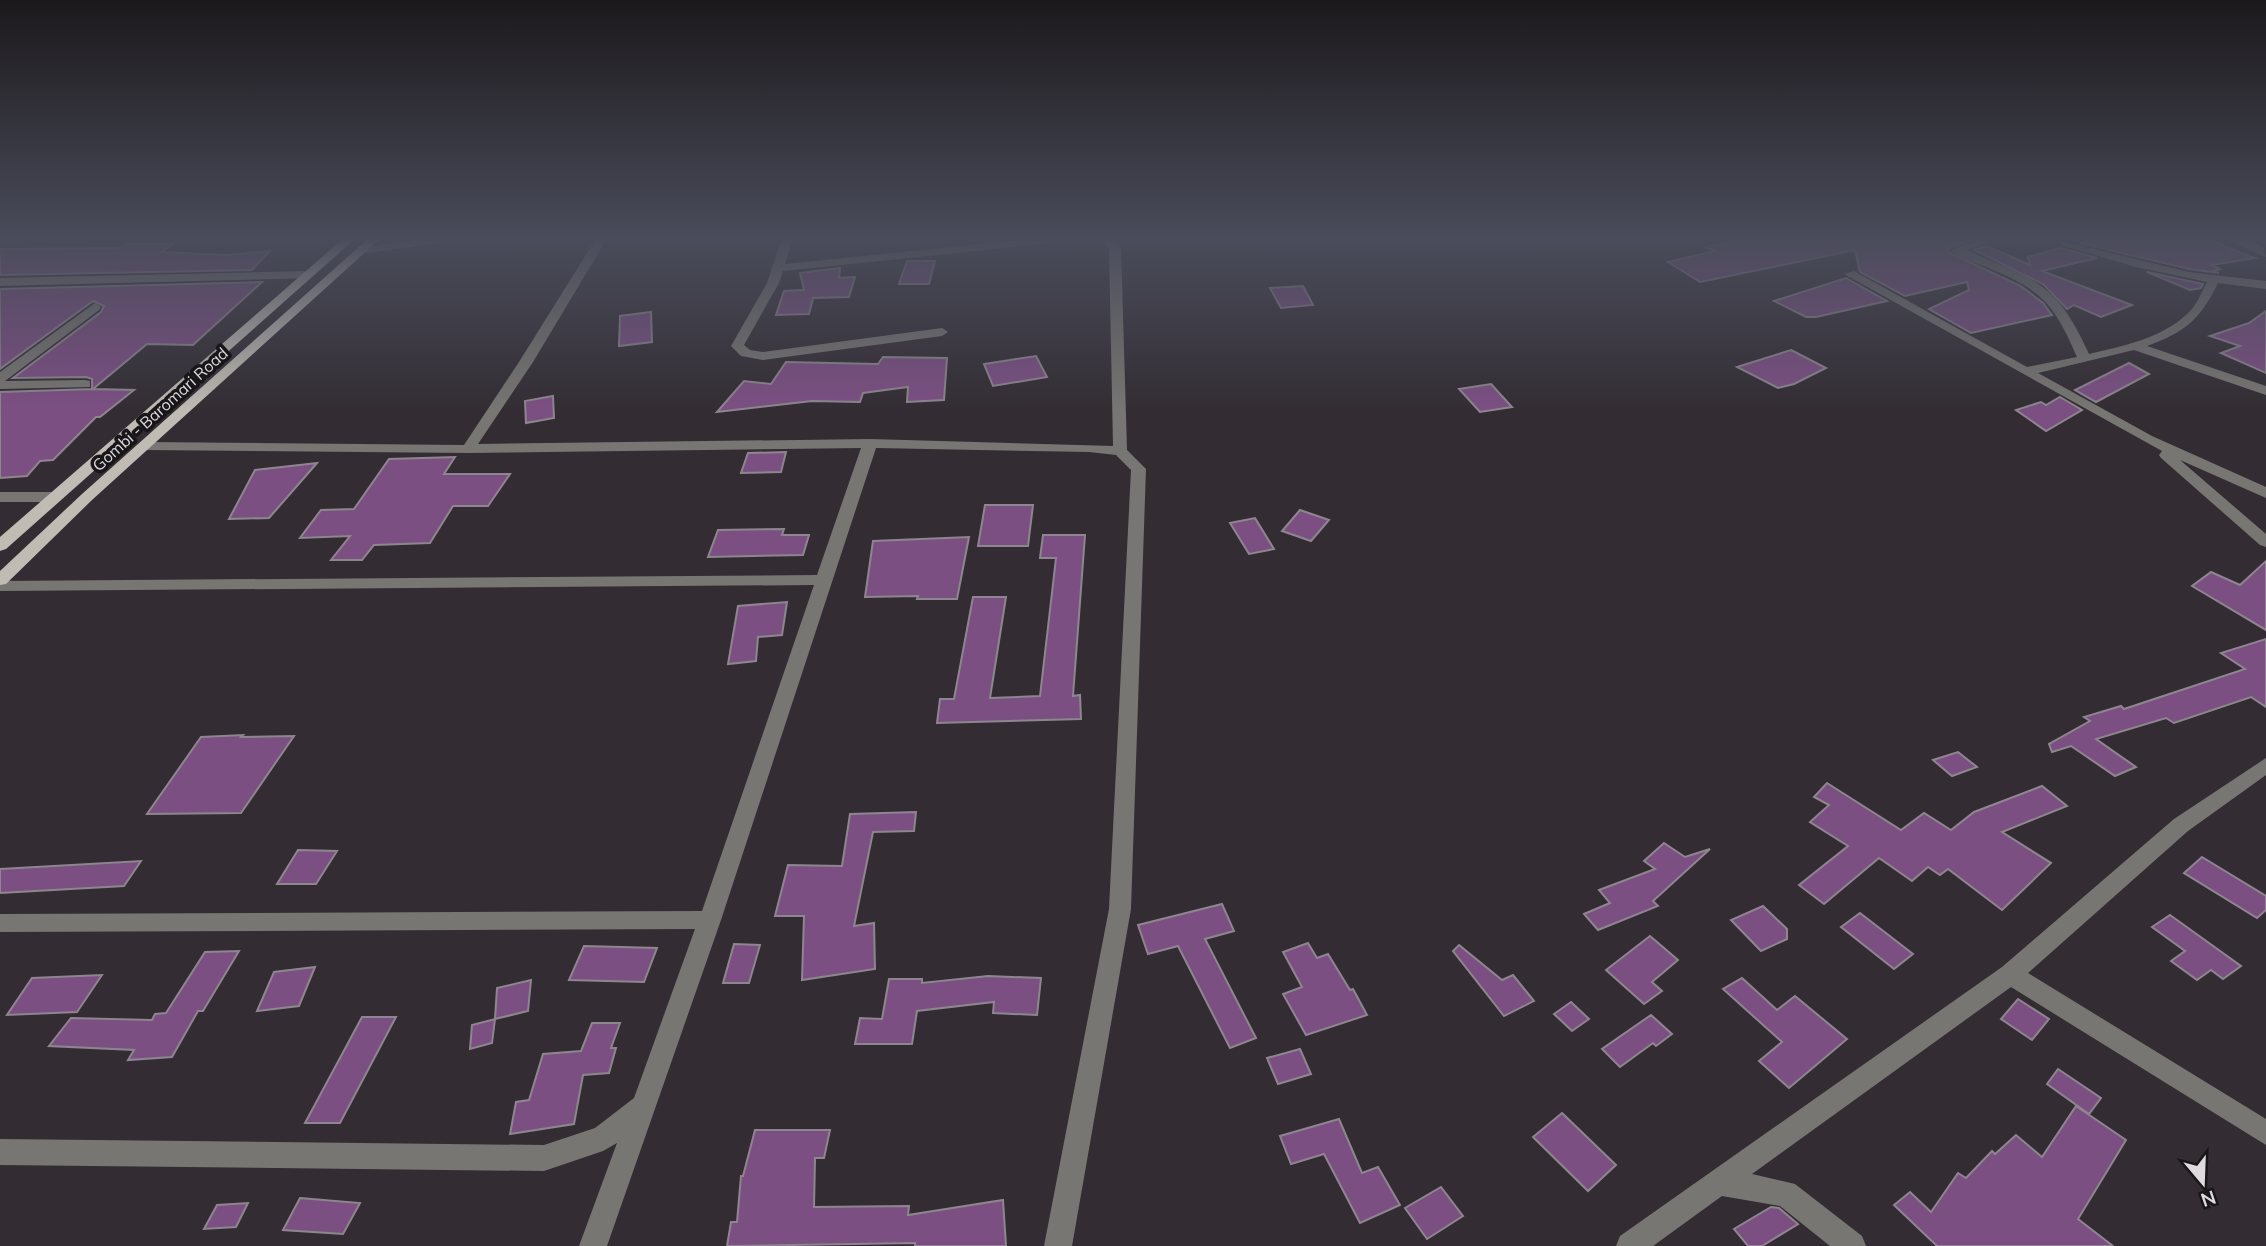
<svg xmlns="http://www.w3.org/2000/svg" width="2266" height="1246" font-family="Mulish,sans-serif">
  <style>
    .building { fill: #7c4f83; stroke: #8d868e; stroke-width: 2 }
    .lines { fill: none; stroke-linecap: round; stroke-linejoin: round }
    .minor { fill: #787672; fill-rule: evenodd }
    .major { fill: #c0bcb4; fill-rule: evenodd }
    .labels { text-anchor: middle; stroke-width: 7; stroke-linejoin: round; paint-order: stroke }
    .far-street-label { font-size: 16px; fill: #dedade; stroke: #191619 }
  </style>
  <rect width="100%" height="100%" fill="#332d33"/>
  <g class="building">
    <polygon points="1752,237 1965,237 1972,240 1949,248 1948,252 2021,286 2043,303 2052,315 1971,333 1929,309 1969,290 1967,282 1905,296 1860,272 1855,250 1700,282 1668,262 1715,251 1706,247"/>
    <polygon points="2127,237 2202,237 2255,258 2212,265 2220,269 2213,271 2219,273 2189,269 2080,243 2099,238 2105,240"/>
    <polygon points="125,244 173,244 162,252 226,255 270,251 252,270 0,275 0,249 119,248"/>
    <polygon points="1987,246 2030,265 2028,257 2061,248 2097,258 2042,271 2132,305 2101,317 2074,305 2067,309 2043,284 1974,250"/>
    <polygon points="907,261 935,261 929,284 899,284"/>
    <polygon points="840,268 839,278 855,277 849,297 813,298 809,314 776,315 784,291 804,290 800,273"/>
    <polygon points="2147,272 2203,284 2201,288 2190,290"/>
    <polygon points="1846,278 1887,301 1816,317 1806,317 1774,301"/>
    <polygon points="262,282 193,345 147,344 93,389 134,390 100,417 96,417 53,460 40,461 27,476 0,478 0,392 92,389 92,379 86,377 13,378 101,312 104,306 93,301 0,369 0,289"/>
    <polygon points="1303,286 1313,305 1281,308 1270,288"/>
    <polygon points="2266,311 2266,373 2221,353 2240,346 2210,336 2249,323"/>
    <polygon points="651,312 652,342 619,346 620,316"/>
    <polygon points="1791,350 1826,368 1794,384 1778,388 1737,367"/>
    <polygon points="1036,356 1047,377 993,386 984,364"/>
    <polygon points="883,357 947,358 944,400 907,402 908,387 863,393 860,402 812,401 717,412 744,381 771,384 786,362 878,364"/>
    <polygon points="2129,363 2149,374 2096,402 2075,390"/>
    <polygon points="1491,384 1512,407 1480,412 1459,389"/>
    <polygon points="553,396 554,418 526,423 525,401"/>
    <polygon points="2060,397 2082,410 2046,431 2016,410 2041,402 2046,405"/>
    <polygon points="786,452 781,472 741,473 748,453"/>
    <polygon points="455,457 444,474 510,474 488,506 453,506 430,543 374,545 362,560 331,560 350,536 300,538 321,510 354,509 389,459"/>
    <polygon points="317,463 269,518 229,519 255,470"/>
    <polygon points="985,505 1033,505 1028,546 978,546"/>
    <polygon points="1300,510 1329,520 1311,541 1282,531"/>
    <polygon points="1255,518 1274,549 1249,554 1230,523"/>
    <polygon points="784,529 782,535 809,535 803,555 708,557 718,530"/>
    <polygon points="1043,535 1085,535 1073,696 1080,695 1081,719 937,723 940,699 954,699 973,597 1006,597 990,698 1040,696 1056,558 1040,558"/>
    <polygon points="969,537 957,599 917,599 918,596 865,597 873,541"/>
    <polygon points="2266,561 2266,630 2192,586 2211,572 2240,585"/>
    <polygon points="787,602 782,635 758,637 756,661 728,664 738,606"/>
    <polygon points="2266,639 2266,707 2251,697 2174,723 2166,718 2096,739 2136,767 2115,776 2071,746 2052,752 2049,744 2090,721 2084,717 2121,706 2124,709 2245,669 2221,653"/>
    <polygon points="243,735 241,737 294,736 241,813 147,814 201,737"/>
    <polygon points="1958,752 1977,767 1952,776 1933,760"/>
    <polygon points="1827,783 1901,830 1924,813 1951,830 1974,812 2042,786 2067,806 2002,832 2051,863 2002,910 1948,869 1940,875 1928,867 1912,881 1879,858 1824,904 1799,885 1848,846 1810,822 1829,805 1814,797"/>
    <polygon points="916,812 914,831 873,832 854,926 874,923 875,969 802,980 804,916 775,916 788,865 842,866 850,814"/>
    <polygon points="1664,843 1685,857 1710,849 1653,901 1658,906 1598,930 1584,914 1610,903 1599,890 1655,869 1644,861"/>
    <polygon points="298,850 337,851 316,884 277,884"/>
    <polygon points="2202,857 2266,896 2266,910 2257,918 2184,873"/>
    <polygon points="141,861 124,886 0,893 0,869"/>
    <polygon points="1222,904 1234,931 1205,939 1256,1038 1230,1048 1178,946 1148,954 1138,925"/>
    <polygon points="1763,906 1787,929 1787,939 1761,951 1731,920"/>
    <polygon points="1860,913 1913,954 1894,969 1841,927"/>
    <polygon points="2170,915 2241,966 2223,979 2211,970 2197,980 2171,961 2185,951 2152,927"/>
    <polygon points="1650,936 1678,960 1652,982 1662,991 1644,1004 1606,970"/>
    <polygon points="1308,943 1317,958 1328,954 1350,990 1353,989 1367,1015 1306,1035 1283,994 1302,987 1283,952"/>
    <polygon points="734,944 760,945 749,983 723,983"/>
    <polygon points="1459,945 1502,980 1513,975 1534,1001 1504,1016 1453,951"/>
    <polygon points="584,946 657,948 644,982 569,980"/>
    <polygon points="239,951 203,1011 198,1011 172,1057 128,1060 134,1050 49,1046 71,1018 152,1020 155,1014 166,1013 205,952"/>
    <polygon points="315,967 299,1006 257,1011 274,972"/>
    <polygon points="102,975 77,1012 7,1015 32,978"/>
    <polygon points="988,976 1041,978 1037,1015 993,1013 994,1002 917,1011 912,1044 855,1044 860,1018 882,1019 889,979 922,979 922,983"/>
    <polygon points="1742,978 1777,1010 1795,996 1847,1039 1789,1088 1759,1061 1782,1042 1723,989"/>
    <polygon points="531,980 528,1011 495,1019 497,988"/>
    <polygon points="2018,999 2049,1019 2032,1040 2001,1019"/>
    <polygon points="1571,1002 1589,1019 1572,1031 1554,1014"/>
    <polygon points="1651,1015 1672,1034 1656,1046 1653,1043 1620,1067 1602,1049"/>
    <polygon points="362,1017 396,1017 340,1123 305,1123"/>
    <polygon points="495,1019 492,1043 470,1049 472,1025"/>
    <polygon points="592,1023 620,1023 611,1048 616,1048 609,1073 583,1075 574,1124 510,1134 516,1102 529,1100 543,1054 581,1051"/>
    <polygon points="1300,1049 1311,1074 1278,1084 1267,1058"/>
    <polygon points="2058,1069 2101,1098 2089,1114 2047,1084"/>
    <polygon points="2076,1106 2126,1140 2078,1219 2113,1246 1937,1246 1894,1205 1910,1192 1931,1212 1958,1173 1966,1178 1992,1151 1995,1154 2016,1135 2042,1157"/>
    <polygon points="1562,1113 1616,1165 1588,1191 1533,1137"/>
    <polygon points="1339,1119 1362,1173 1378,1167 1400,1205 1360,1223 1324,1154 1291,1164 1280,1136"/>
    <polygon points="755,1130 830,1130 824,1158 815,1158 814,1207 909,1206 908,1215 1003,1200 1006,1246 915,1246 915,1243 727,1246 731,1222 737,1222 741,1176 743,1176"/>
    <polygon points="1441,1187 1463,1216 1427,1239 1405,1208"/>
    <polygon points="300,1198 360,1203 343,1234 283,1230"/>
    <polygon points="248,1203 236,1227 204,1229 217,1205"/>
    <polygon points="1771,1207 1779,1208 1798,1224 1762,1246 1748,1246 1734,1229"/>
  </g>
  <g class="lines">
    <g class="minor">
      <polygon points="440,237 469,237 463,240 360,254 354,251 360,248"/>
      <polygon points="597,237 608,237 533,362 478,444 870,439 1113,446 1109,248 1102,241 1082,240 783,271 779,283 744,345 750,350 763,352 942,328 948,332 942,336 763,360 741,356 731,346 767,283 782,237 793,237 785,264 1049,237 1110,237 1121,247 1127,450 1146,469 1131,909 1072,1246 1044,1246 1109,909 1131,470 1116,455 1089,452 876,448 721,920 607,1246 579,1246 617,1143 603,1151 544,1171 0,1165 0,1139 544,1145 595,1128 634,1098 695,929 0,932 0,914 702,911 814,585 0,591 0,581 817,575 861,448 468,453 147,450 140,446 147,442 464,445 519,362"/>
      <path d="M1987,237H2004L1967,250C2036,281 2056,281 2089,354C2122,346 2160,339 2186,315C2196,307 2201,293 2207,282L2136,267L2061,245V241L2189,272L2266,281V289L2218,283C2200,320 2185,332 2147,346L2266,386V395L2134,350L2038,373L2152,436L2266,487V498L2180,460L2266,534V547L2260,545L2161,458L2159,455L2162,451L1844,274L1854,271L2027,367L2077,357C2054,304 2043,291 1989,268C1977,263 1960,259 1950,250Z"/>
      <polygon points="2220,237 2236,237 2264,247 2266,257"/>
      <polygon points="306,271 310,272 310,278 0,286 0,278"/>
      <polygon points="95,303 101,307 99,310 5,381 85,380 90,381 90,387 0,389 0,372"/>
      <polygon points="0,492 56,492 64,497 56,502 0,502"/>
      <polygon points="2266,758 2266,775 2188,831 2028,973 2266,1119 2266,1145 2011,987 1752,1174 1795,1184 1862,1236 1866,1246 1830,1246 1780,1206 1722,1196 1653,1246 1616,1246 1620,1236 2002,967 2174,819"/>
    </g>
    <g class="major">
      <polygon points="345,237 357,237 6,549 0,551 0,537"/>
      <polygon points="370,237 382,237 92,500 6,584 0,585 0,571 82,494"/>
    </g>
  </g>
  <linearGradient id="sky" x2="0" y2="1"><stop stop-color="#1c191c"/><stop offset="0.58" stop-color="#4a4c5b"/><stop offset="1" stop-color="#4a4c5b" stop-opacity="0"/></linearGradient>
  <rect width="2266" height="411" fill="url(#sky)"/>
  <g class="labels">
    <g class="far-street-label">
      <text transform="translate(160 409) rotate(-42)" y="6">Gombi - Baromari Road</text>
    </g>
  </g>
  <g transform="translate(2203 1183) rotate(161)" stroke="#191619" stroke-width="5" paint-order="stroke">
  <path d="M0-5L12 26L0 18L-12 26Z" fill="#dedade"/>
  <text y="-10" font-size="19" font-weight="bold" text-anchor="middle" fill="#dedade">N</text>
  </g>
</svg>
